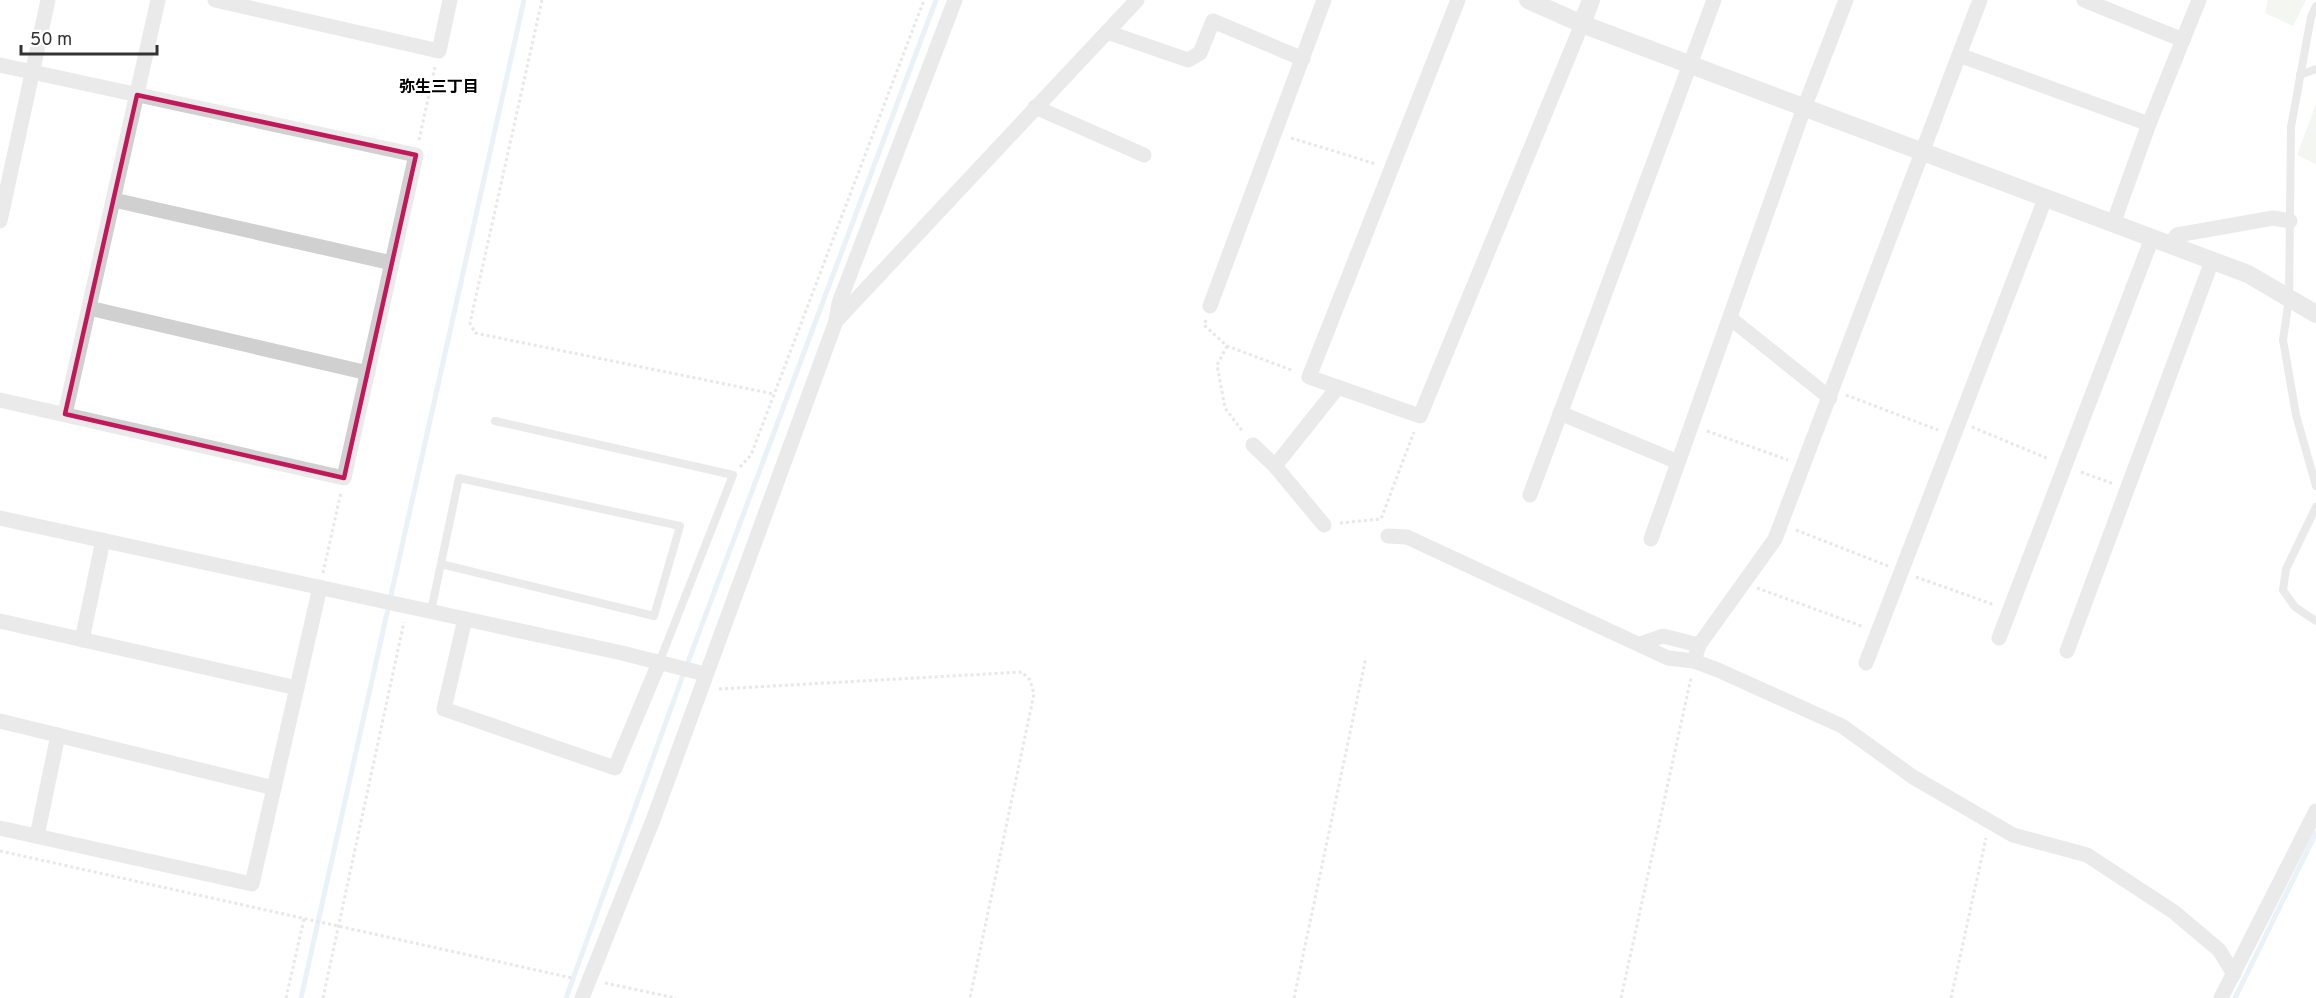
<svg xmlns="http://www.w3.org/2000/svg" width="2316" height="998" font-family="Overpass,'Noto Sans JP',sans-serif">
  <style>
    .green { fill: #e6ecdf }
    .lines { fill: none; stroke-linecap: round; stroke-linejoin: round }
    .stream { stroke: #cfe2ee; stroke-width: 5 }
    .path { stroke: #cdcdcd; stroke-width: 3; stroke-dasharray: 3 3; stroke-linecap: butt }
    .service { stroke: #d0d0d0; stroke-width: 8 }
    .minor { stroke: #d0d0d0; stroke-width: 15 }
    .tertiary { stroke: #d0d0d0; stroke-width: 18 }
    .marked { fill: none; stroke: #c2185b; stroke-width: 4.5; stroke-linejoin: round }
    .labels { text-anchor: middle; stroke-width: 6; stroke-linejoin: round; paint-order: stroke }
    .neighbourhood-label { font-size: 16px; font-weight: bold; fill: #000; stroke: #fff }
  </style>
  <rect width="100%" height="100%" fill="#fff"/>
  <g class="green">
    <polygon points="2268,0 2306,0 2293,26 2265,13"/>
    <polygon points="2316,104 2316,164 2297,155"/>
  </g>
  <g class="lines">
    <g class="stream">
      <polyline points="301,998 524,0"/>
      <polyline points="566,998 679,686 936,0"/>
      <polyline points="2235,998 2316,833"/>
    </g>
    <g class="path">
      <polyline points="542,0 470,323 475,333 774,394"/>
      <polyline points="1291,138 1376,164"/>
      <polyline points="419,140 435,67"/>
      <polyline points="1206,320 1204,325 1227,346 1294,371"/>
      <polyline points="1227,346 1217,365 1225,408 1243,432"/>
      <polyline points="1846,395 1938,430"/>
      <polyline points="1972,427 2049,459"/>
      <polyline points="1707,431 1788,460"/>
      <polyline points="740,467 751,455 924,0"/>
      <polyline points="2081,472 2114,484"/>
      <polyline points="1340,523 1381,519 1414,432"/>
      <polyline points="1796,530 1888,566"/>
      <polyline points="323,573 341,492"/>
      <polyline points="1916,577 1995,605"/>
      <polyline points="1757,588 1864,627"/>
      <polyline points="719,689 1022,672 1030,680 1034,694 970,998"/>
      <polyline points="0,851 572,978"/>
      <polyline points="605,983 676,998"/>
      <polyline points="286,998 304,919"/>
      <polyline points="323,998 404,622"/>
      <polyline points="1294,998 1366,657"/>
      <polyline points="1621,998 1691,678"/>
      <polyline points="1951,998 1986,838"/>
    </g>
    <g class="service">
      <polyline points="2316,6 2311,17 2291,127 2289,299 2283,340 2296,415 2316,486"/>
      <polyline points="2300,75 2316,69"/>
      <polyline points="495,421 733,475 659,663"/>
      <polyline points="2316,507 2286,569 2283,590 2295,607 2316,621"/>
      <polyline points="431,611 459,478 680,526 654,616 441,564"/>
    </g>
    <g class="minor">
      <polyline points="215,0 439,51 450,0"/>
      <polyline points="1458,0 1309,377 1420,416 1582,24"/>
      <polyline points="2084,0 2183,40"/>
      <polyline points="1107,32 1188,60 1200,53 1213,21 1303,59"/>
      <polyline points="1959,55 2149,124"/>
      <polyline points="0,65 416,155 344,478 0,400"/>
      <polyline points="1035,107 1144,155"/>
      <polyline points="114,200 392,263"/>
      <polyline points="0,221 48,0"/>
      <polyline points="2113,224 2149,124 2199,0"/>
      <polyline points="2169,245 2177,235 2273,218 2290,221"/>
      <polyline points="1210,306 1324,0"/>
      <polyline points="89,308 368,373"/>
      <polyline points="1730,318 1830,398"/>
      <polyline points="836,321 839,303 955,0"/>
      <polyline points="1560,413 1678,462"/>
      <polyline points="65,414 158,0"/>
      <polyline points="1253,445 1275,466 1324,525"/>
      <polyline points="1275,466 1338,387"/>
      <polyline points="1530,495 1714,0"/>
      <polyline points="0,518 622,653 705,674"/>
      <polyline points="1388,536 1407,537 1668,658 1694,661 1718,670 1842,726 1913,777 2013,835 2087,855 2174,912 2219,950 2234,974"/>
      <polyline points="1651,539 1804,108 1846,0"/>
      <polyline points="465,619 444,709 615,768 659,663"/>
      <polyline points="0,621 297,688"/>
      <polyline points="1999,638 2152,238"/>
      <polyline points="82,640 103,540"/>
      <polyline points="1640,644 1663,636 1699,645"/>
      <polyline points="2067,651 2212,261"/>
      <polyline points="1694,661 1699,645 1775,539 1980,0"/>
      <polyline points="1866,663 2045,199"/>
      <polyline points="0,721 274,788"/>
      <polyline points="0,828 252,884 320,587"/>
      <polyline points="37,836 58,735"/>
      <polyline points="582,998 653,820 836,321 1137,0"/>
      <polyline points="2221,998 2316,811"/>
    </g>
    <g class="tertiary">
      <polyline points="1528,0 1582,24 2248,274 2316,314"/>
      <polyline points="1582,24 1591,0"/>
    </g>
  </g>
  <path d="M0 0H2316V998H0ZM137,95L416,155L344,478L65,414Z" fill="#fff" fill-opacity=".55" fill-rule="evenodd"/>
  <path class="marked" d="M137,95L416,155L344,478L65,414Z"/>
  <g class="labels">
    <g class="neighbourhood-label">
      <text x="439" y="92">弥生三丁目</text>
    </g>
  </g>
  <path d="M21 45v9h136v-9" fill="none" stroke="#333333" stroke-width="3"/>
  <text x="30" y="45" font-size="18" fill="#333333" stroke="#ffffff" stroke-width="4.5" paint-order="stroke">50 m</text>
</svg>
